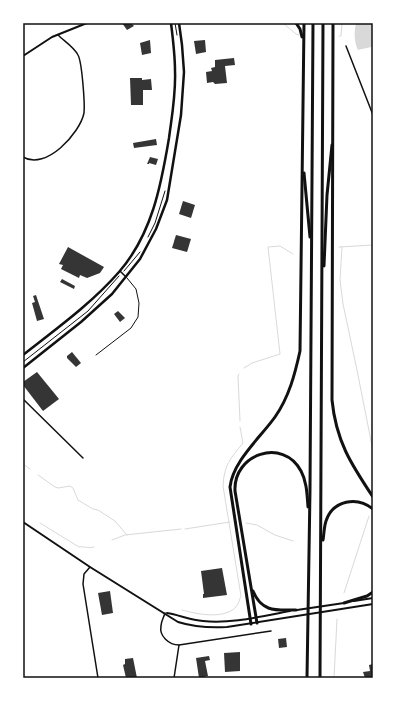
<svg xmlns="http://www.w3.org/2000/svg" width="396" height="701" font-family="Rubik,sans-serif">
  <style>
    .water { fill: #d9d9d9 }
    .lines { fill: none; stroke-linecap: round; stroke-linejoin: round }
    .stream { stroke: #d9d9d9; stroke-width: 1 }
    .building { fill: #353535 }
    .path { stroke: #111; stroke-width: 1 }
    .service { stroke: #111; stroke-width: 1 }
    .minor { stroke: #111; stroke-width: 1.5 }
    .tertiary { stroke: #111; stroke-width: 2 }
    .secondary { stroke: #111; stroke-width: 2 }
    .primary { stroke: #111; stroke-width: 2.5 }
    .motorway { stroke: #111; stroke-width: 3 }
    .neatline { fill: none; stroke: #111; stroke-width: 1.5 }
  </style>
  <rect width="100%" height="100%" fill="#fff"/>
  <path class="water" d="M356,23H373V48L371,47L358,50C354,42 354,32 356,23Z"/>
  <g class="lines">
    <g class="stream">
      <polyline points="283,23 296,34 299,35"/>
      <polyline points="339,36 341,36 342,23"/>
      <polyline points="339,247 373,245"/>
      <polyline points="342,247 340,280 343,304 357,370 373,451"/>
      <polyline points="244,368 252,363 280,354 268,247 280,246 293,254"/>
      <polyline points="239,374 238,376 240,421"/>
      <polyline points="23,464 30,469"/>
      <polyline points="38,475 55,487 58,488 70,486 73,488 78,500 93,509 98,510 115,521 127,535"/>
      <path d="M40,523L79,547C85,546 88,549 94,547"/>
      <polyline points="246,523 257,525 275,535 293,541"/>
      <polyline points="185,529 230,522"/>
      <polyline points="112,540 125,535 181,529"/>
      <polyline points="344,593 369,516"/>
      <path d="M182,610C196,614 228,621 238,604C239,602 240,598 241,596L223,486C224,465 230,459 243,443L240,427"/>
      <polyline points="334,678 337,619"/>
    </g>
  </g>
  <g class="building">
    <polygon points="122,23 131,23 134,26 127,30"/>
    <polygon points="150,40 151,53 142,55 140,43"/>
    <polygon points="205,40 206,52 196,54 194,41"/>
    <polygon points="234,58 235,65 225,66 227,83 215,84 213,82 207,83 206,72 212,71 211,68 215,67 215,60"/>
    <polygon points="130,78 142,78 142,80 151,79 152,90 143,90 143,105 131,105"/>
    <polygon points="156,139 157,145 134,148 133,143"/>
    <polygon points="150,157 158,159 156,165 149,163 149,164 147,164"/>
    <polygon points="183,201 195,205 191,218 179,214"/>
    <polygon points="176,235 191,239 187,252 172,248"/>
    <polygon points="68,247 104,267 100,273 87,278 80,275 79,278 61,269 63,265 59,264"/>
    <polygon points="62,279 75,286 74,289 60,282"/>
    <polygon points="36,295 44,319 37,321 32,303 35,302 33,296"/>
    <polygon points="118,311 125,318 120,322 114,314"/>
    <polygon points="72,352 81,363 76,367 67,358 67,356"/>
    <polygon points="37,372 59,399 43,411 23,385 23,382"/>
    <polygon points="222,568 227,595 203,598 203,594 204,594 201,571"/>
    <polygon points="110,591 113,613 102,615 98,593"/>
    <polygon points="286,638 287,647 279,648 278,639"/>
    <polygon points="240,652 240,671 225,672 224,653"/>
    <polygon points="209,656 210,660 205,661 208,676 199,678 196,658"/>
    <polygon points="133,658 137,678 126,678 123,665 125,664 125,659"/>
    <polygon points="373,664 373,678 365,678 363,672 370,671 369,665"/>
  </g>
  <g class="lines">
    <g class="path">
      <polyline points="175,23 177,35"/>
      <polyline points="148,237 155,223 165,191"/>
      <polyline points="124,271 140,252"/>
      <polyline points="23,362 88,311 119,276"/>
    </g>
    <polyline class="service" points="96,355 131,328 138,317 139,303 136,289 127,278"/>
    <g class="minor">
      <polyline points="346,46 373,115"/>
      <path d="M23,157C46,171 80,133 84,113C85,104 82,62 78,55C74,47 64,41 58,35"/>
      <polyline points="120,271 126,277"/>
      <polyline points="23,399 83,458"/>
      <polyline points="90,567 84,574 83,584 98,678"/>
      <path d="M165,613C164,617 161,621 161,626C159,636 169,645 179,645L174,678"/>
      <polyline points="179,645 271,631"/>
    </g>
    <polyline class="tertiary" points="23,56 52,37 87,23"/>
    <g class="secondary">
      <path d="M23,522L90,567L178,622C194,627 210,628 227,627L373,604"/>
      <polyline points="354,601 373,598"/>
      <polyline points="297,610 344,603"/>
      <path d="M167,613C179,615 191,620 203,621C232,624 262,616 290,611"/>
    </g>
    <g class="primary">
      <path d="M23,355C56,329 91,304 119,272C152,234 161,186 169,138C172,115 176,94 175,71C175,55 173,39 171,23"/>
      <polyline points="23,368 81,322 112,294 140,259 156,229 167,200 181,115 184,72 182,45 179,23"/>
    </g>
    <g class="motorway">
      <polyline points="296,23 300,29 302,37"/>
      <path d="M333,23L332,400C336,441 351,464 373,497"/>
      <polyline points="304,173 310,237"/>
      <polyline points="324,266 327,195 332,145"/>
      <path d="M323,540C324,534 324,527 326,521C333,500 357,496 373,509"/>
      <path d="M253,591C262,613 277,610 296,610"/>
      <polyline points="344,603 367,596 373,592"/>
      <path d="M257,623L235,491C233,454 283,437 301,471C307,482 307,495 308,507"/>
      <path d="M251,624L230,487C233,461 260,438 275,417C289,397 295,374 300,351L304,23"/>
      <polyline points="307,678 310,490 313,23"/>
      <polyline points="320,678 323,23"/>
    </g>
  </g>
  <rect width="396" height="701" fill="none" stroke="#ffffff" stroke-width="48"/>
  <rect x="24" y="24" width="348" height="653" class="neatline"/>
</svg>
